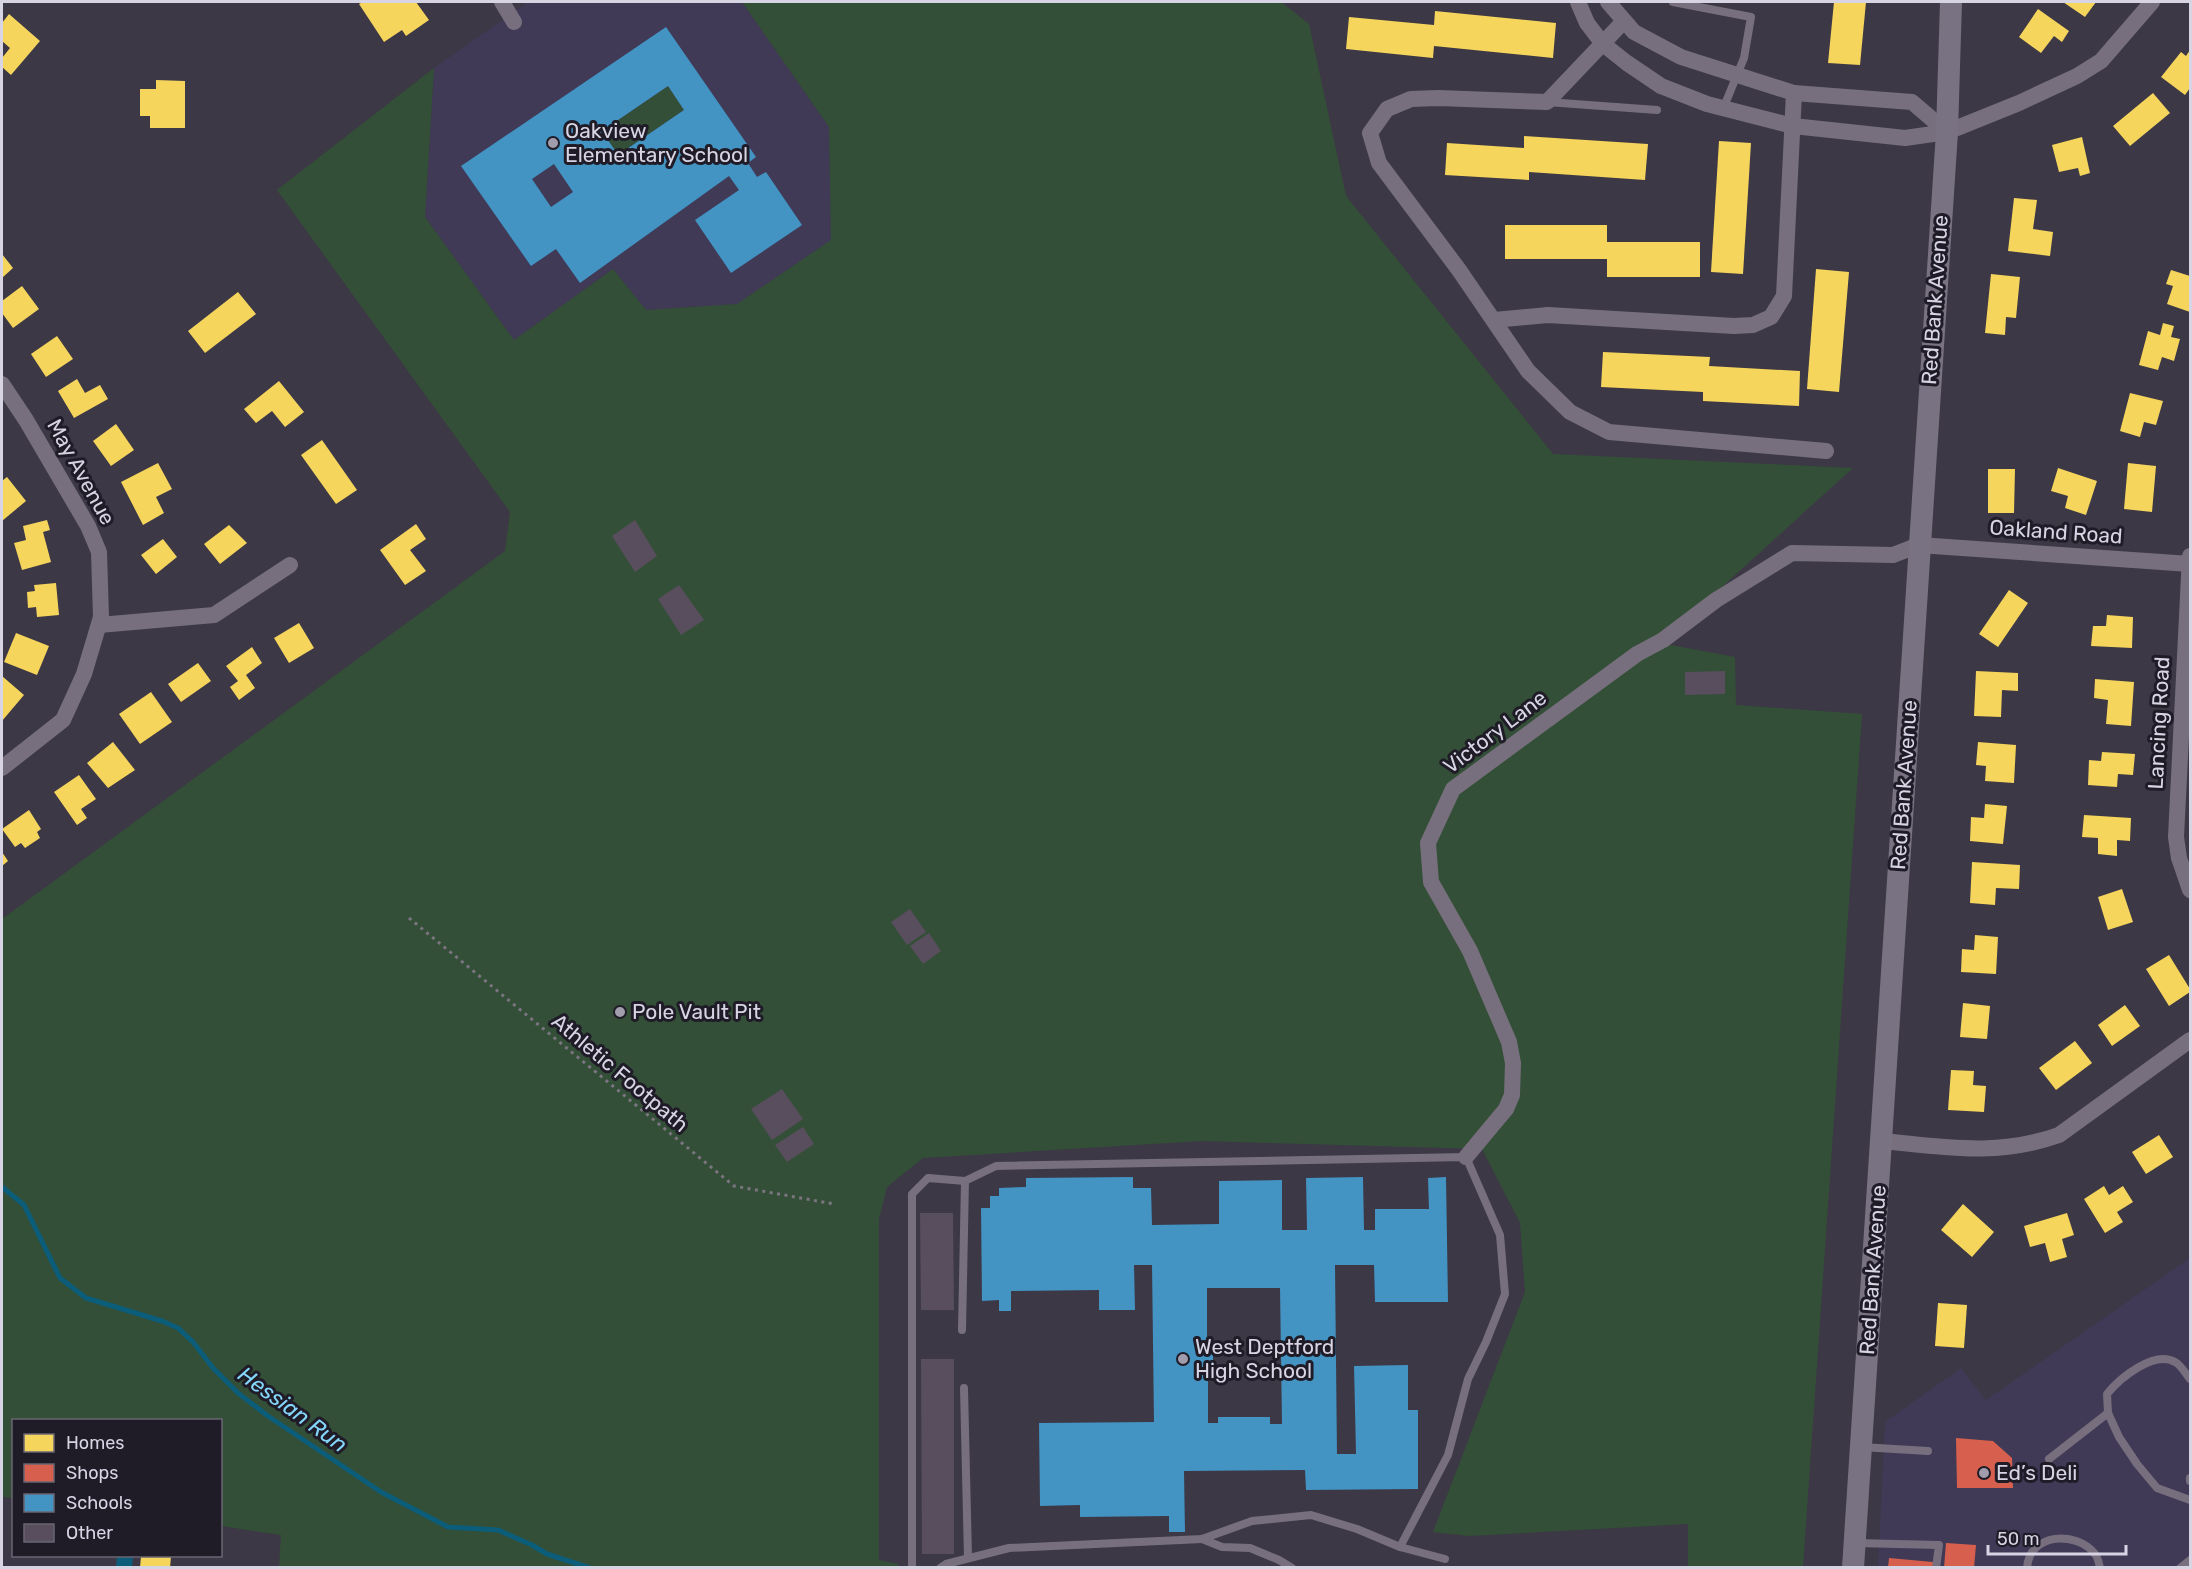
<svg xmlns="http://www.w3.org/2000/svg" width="2192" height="1569" font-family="Rubik,sans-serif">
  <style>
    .built { fill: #403a57 }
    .green { fill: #344f37 }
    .water { fill: #0b5d7a }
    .homes { fill: #f6d55c }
    .shops { fill: #d6604d }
    .schools { fill: #4393c3; fill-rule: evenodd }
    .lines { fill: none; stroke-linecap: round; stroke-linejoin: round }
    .stream { stroke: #0b5d7a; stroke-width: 5 }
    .building { fill: #584e5d }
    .path { stroke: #7a7581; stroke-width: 3; stroke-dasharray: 3 4.5; stroke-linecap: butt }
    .lane { stroke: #776f7d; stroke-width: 8 }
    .street { stroke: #776f7d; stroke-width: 16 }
    .secondary { stroke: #797282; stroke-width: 22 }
    .poi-dot { fill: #a19dad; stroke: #1f1c28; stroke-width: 2 }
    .labels { text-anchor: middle; stroke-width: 6; stroke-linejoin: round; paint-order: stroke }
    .poi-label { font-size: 21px; fill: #d7d4e4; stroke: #1f1c28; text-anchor: start }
    .street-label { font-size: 21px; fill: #d7d4e4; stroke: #1f1c28 }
    .water-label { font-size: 22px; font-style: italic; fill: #84d6fa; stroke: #1f1c28 }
  </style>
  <rect width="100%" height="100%" fill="#3c3846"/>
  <g class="built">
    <polygon points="528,2 742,2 829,127 831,240 737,304 646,310 613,269 514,340 425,217 434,68"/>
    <polygon points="2190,1258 2190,1567 1878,1568 1885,1422 1961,1368 1986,1400"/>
  </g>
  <g class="green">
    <polygon points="742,2 1281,2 1309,24 1346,196 1553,454 1853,468 1660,643 1735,657 1736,705 1862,714 1803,1567 1688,1567 1688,1524 1469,1536 1433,1532 1525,1292 1520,1223 1482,1149 1201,1141 923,1158 887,1187 879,1219 879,1560 898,1564 898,1567 279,1567 281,1535 221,1526 220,1420 14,1420 13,1498 2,1497 2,919 505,551 510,512 277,190 434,68 425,217 514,340 613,269 646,310 737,304 831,240 829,127"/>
    <polygon points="668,86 684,110 618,155 602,131"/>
  </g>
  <polygon class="water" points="117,1556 133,1556 132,1567 116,1567"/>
  <g class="homes">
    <polygon points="363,2 416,2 429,20 406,36 402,30 384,42 359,4"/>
    <polygon points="1834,2 1866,2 1860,65 1828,63"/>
    <polygon points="2063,2 2096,2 2085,17"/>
    <polygon points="2038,9 2069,31 2062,42 2054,36 2041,53 2019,37"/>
    <polygon points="1435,11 1556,23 1553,58 1434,46 1433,58 1346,49 1349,17 1434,25"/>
    <polygon points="9,14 40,41 11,75 2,67 2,58 10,48 2,41 2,23"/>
    <polygon points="2190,50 2190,88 2185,95 2161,77 2181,52 2186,56"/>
    <polygon points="156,80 185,81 185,128 150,128 150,116 140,116 140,89 156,89"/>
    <polygon points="2153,93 2170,113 2130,146 2113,126"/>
    <polygon points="1524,136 1648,144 1645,180 1529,172 1529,180 1445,175 1447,143 1524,148"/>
    <polygon points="2082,137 2090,173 2080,176 2078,168 2059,172 2052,145"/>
    <polygon points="1719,141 1751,143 1743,274 1711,272"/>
    <polygon points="2014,198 2037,200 2033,229 2053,232 2050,256 2008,251"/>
    <polygon points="1505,225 1607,225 1607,242 1700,242 1700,277 1607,277 1607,259 1505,259"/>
    <polygon points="2,254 13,268 2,278"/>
    <polygon points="1816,269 1849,272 1839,392 1807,389"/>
    <polygon points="2171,270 2190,276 2190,312 2167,304 2173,286 2166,284"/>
    <polygon points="1991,274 2020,277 2016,318 2006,317 2005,335 1985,333"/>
    <polygon points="22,286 39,309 13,328 2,313 2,301"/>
    <polygon points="238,292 256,314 205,353 188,331"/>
    <polygon points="2163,323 2174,326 2171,337 2180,339 2174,361 2162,357 2158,370 2139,365 2148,331 2160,335"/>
    <polygon points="57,336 73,359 46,377 31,354"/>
    <polygon points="1603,352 1710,357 1709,366 1800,371 1799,406 1703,401 1703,392 1601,387"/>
    <polygon points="77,379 85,393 100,385 108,399 74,418 58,391"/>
    <polygon points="279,381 304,412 285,427 272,411 256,423 244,409"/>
    <polygon points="2130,393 2163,401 2156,425 2144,422 2140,437 2120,431"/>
    <polygon points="116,424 134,450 111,466 93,441"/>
    <polygon points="322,440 357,490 336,504 301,455"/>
    <polygon points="158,463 172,489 156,497 164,513 143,525 121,482"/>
    <polygon points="2128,463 2156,466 2152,512 2124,509"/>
    <polygon points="2058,468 2097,481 2086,515 2065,508 2068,496 2051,491"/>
    <polygon points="1988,469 2015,469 2014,513 1988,513"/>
    <polygon points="7,477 26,501 2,521 2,481"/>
    <polygon points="47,520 50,530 43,532 51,562 22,570 14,543 26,540 23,526"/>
    <polygon points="416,524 426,539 410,550 426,571 405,585 380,550"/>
    <polygon points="229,525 247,543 220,564 204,544"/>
    <polygon points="163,539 177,557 156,574 141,555"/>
    <polygon points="56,583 59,615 37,617 36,607 28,608 27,592 35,591 34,585"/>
    <polygon points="2009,590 2028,603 1998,647 1979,634"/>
    <polygon points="2107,615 2133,617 2132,648 2091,646 2093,626 2106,626"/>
    <polygon points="299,623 314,648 289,663 274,638"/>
    <polygon points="16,633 49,646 37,675 4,662"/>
    <polygon points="252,647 262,663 246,675 255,688 239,700 230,687 238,681 226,666"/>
    <polygon points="198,663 211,681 181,702 168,684"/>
    <polygon points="1976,671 2018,673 2018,691 2002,690 2001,717 1974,716"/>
    <polygon points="2,676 24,695 2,721"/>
    <polygon points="2095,679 2134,682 2131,726 2106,724 2108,700 2094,698"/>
    <polygon points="151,692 172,722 140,744 119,714"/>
    <polygon points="113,742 135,770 108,788 87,763"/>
    <polygon points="1978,742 2016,745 2014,783 1985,781 1986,766 1976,765"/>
    <polygon points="2102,752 2135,754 2133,775 2118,774 2117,787 2088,785 2089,760 2101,761"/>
    <polygon points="79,775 96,799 81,809 87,818 77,825 54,792"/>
    <polygon points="1985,804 2007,806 2003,844 1970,841 1971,817 1984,818"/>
    <polygon points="29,810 41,829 37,832 40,838 25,848 21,843 15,847 2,829"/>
    <polygon points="2084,815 2131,818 2130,841 2117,840 2117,856 2098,854 2098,838 2082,837"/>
    <polygon points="2,852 8,861 2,866"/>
    <polygon points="1972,862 2020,865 2019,889 1996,888 1995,905 1970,903"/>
    <polygon points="2122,889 2133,922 2108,930 2098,897"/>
    <polygon points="1975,935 1998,937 1996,974 1961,972 1962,949 1974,950"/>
    <polygon points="2169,955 2190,989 2190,992 2169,1006 2146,969"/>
    <polygon points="1963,1003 1990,1006 1987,1039 1960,1037"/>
    <polygon points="2125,1005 2140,1026 2112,1046 2098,1025"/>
    <polygon points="2075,1041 2092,1063 2056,1090 2039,1068"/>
    <polygon points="1951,1070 1974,1071 1973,1085 1986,1086 1984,1112 1948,1110"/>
    <polygon points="2159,1135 2173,1157 2146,1174 2132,1152"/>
    <polygon points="2104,1186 2109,1195 2123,1186 2133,1202 2117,1212 2123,1222 2105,1233 2084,1199"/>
    <polygon points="1963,1204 1994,1232 1972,1257 1941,1230"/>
    <polygon points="2067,1213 2074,1235 2062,1239 2067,1257 2050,1262 2045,1243 2030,1247 2024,1226"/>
    <polygon points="1938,1303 1967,1305 1964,1348 1935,1346"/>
    <polygon points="141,1556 171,1556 170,1568 140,1568"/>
  </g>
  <g class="shops">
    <polygon points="1956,1438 1993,1441 2012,1458 2013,1488 1957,1488"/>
    <polygon points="1946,1543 1976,1545 1974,1568 1944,1568"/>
    <polygon points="1889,1558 1933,1562 1933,1568 1888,1568"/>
  </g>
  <g class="schools">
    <path d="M666,27L756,157L748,163L757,177L766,172L802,225L731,273L695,220L739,190L729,176L580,283L556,249L531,266L461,166ZM668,86L684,110L618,155L602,131ZM554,164L573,192L551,207L532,179Z"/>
    <path d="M1133,1177V1188H1151L1152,1225L1219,1224V1181L1282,1180V1230H1307L1306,1178L1363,1177L1364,1230H1375V1209H1429L1428,1178L1446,1177L1448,1302H1375L1374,1265H1335L1337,1454H1356L1354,1366L1408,1365V1410H1418V1489L1306,1490L1305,1470L1184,1471L1185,1532H1169V1516L1080,1517V1505L1040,1506L1039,1423L1154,1422L1152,1265H1134L1135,1310H1099V1290L1011,1291V1311H999V1300L982,1301L981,1208H990V1196H999V1188L1026,1187V1178ZM1207,1288H1280L1282,1424H1270V1417H1218V1423H1208V1363H1213V1355H1225L1224,1346H1207Z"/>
  </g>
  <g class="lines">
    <polyline class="stream" points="2,1187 24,1205 60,1278 86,1298 162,1321 178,1328 193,1342 213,1368 238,1393 268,1416 381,1492 448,1527 498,1530 532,1545 547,1554 590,1568"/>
  </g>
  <g class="building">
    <polygon points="635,520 657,556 635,572 612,536"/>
    <polygon points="679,585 704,620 681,635 658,599"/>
    <polygon points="1725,671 1725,694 1685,695 1685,672"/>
    <polygon points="910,909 926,932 907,945 891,922"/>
    <polygon points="929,933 941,951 923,964 910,946"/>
    <polygon points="782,1089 803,1119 772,1140 751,1109"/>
    <polygon points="803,1127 814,1144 787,1162 775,1145"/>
    <polygon points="920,1213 953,1213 954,1310 921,1310"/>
    <polygon points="921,1359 954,1359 954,1554 922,1554"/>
  </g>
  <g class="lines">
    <polyline class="path" points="409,918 734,1186 834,1204"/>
    <g class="lane">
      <polyline points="1673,2 1751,17 1744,58 1723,109"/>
      <polyline points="1547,102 1657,110"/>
      <polyline points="965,1181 996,1166 1466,1157 1500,1235 1505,1294 1486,1342 1468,1379 1448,1455 1400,1547"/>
      <path d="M2190,1379C2186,1374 2181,1365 2175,1362C2154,1350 2120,1378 2107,1394L2108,1413L2119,1437L2137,1464L2157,1488L2190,1500"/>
      <polyline points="964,1388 968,1558"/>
      <polyline points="1861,1447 1928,1451"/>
      <polyline points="2049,1459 2108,1413"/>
      <polyline points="2190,1478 2190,1481"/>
      <polyline points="1202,1539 1222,1547 1250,1548 1279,1560 1292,1568"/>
      <polyline points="1855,1543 1939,1545 1936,1568"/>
      <polyline points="912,1568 912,1194 928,1178 965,1181 962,1330"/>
      <polyline points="940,1568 946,1564 1009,1548 1202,1539 1252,1521 1311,1515 1357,1529 1400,1547 1445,1559"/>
      <path d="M2027,1568C2029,1533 2077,1530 2095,1554C2098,1557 2099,1564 2100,1568"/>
      <polyline points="2180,1568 2190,1560"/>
    </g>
    <g class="street">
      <polyline points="502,2 514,22"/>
      <polyline points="1578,2 1587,23 1603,44 1627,63 1661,86 1707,104 1793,126 1905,138 1947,132 2019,103 2077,76 2101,61 2152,2"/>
      <polyline points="1608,2 1634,32 1681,57 1794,93 1912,102 1947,132"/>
      <polyline points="1624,21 1547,102 1438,98 1411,99 1387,109 1370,133 1379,163 1459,270 1528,371 1570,412 1609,432 1826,451"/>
      <polyline points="1494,320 1548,315 1734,326 1753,325 1771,317 1784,296 1794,93"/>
      <polyline points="2,384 26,420 88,526 99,552 101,617 84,674 63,720 2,768"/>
      <polyline points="2190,556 2176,837 2179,858 2190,890"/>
      <polyline points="99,625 214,615 290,565"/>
      <path d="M1882,1141C1945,1147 1997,1157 2059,1135L2190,1040"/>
      <polyline points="1466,1157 1506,1109 1512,1095 1513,1063 1509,1042 1470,951 1431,882 1428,843 1453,789 1637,654 1663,640 1716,600 1792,553 1893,555 1919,545 2190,564"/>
    </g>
    <polyline class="secondary" points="1853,1568 1947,132 1951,2"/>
  </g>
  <g class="poi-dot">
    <circle cx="553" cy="143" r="6"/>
    <circle cx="620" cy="1012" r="6"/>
    <circle cx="1183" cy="1359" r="6"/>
    <circle cx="1984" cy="1473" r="6"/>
  </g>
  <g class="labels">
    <g class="poi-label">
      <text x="565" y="138">Oakview<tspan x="565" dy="24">Elementary School</tspan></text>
      <text x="632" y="1019">Pole Vault Pit</text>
      <text x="1195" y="1354">West Deptford<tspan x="1195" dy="24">High School</tspan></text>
      <text x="1996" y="1480">Ed’s Deli</text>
    </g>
    <g class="street-label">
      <text transform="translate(1935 300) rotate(-86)" y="7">Red Bank Avenue</text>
      <text transform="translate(81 472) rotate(61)" y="7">May Avenue</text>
      <text transform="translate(2056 532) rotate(4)" y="7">Oakland Road</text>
      <text transform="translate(2159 723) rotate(-87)" y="7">Lancing Road</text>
      <text transform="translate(1495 732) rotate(-37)" y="7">Victory Lane</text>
      <text transform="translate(1904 785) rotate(-86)" y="7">Red Bank Avenue</text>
      <text transform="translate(620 1073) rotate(40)" y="7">Athletic Footpath</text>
      <text transform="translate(1873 1270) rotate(-86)" y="7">Red Bank Avenue</text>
    </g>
    <g class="water-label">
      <text transform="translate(293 1409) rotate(36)" y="8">Hessian Run</text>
    </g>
  </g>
  <rect width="2192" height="1569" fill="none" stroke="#d7d4e4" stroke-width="6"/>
  <rect x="12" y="1419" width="210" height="138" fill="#1f1c28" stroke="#696673" stroke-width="1.5"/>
  <rect x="24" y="1434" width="30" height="18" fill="#f6d55c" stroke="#696673" stroke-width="1.5"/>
  <text x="66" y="1449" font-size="18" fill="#d7d4e4">Homes</text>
  <rect x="24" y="1464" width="30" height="18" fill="#d6604d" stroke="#696673" stroke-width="1.5"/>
  <text x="66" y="1479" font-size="18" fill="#d7d4e4">Shops</text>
  <rect x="24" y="1494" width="30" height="18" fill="#4393c3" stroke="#696673" stroke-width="1.5"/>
  <text x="66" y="1509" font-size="18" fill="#d7d4e4">Schools</text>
  <rect x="24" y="1524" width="30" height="18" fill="#584e5d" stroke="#696673" stroke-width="1.5"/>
  <text x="66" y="1539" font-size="18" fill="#d7d4e4">Other</text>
  <path d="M1988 1545v9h138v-9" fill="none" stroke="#d7d4e4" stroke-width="3"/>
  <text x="1997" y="1545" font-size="18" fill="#d7d4e4" stroke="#1f1c28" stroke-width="4.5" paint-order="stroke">50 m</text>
</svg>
